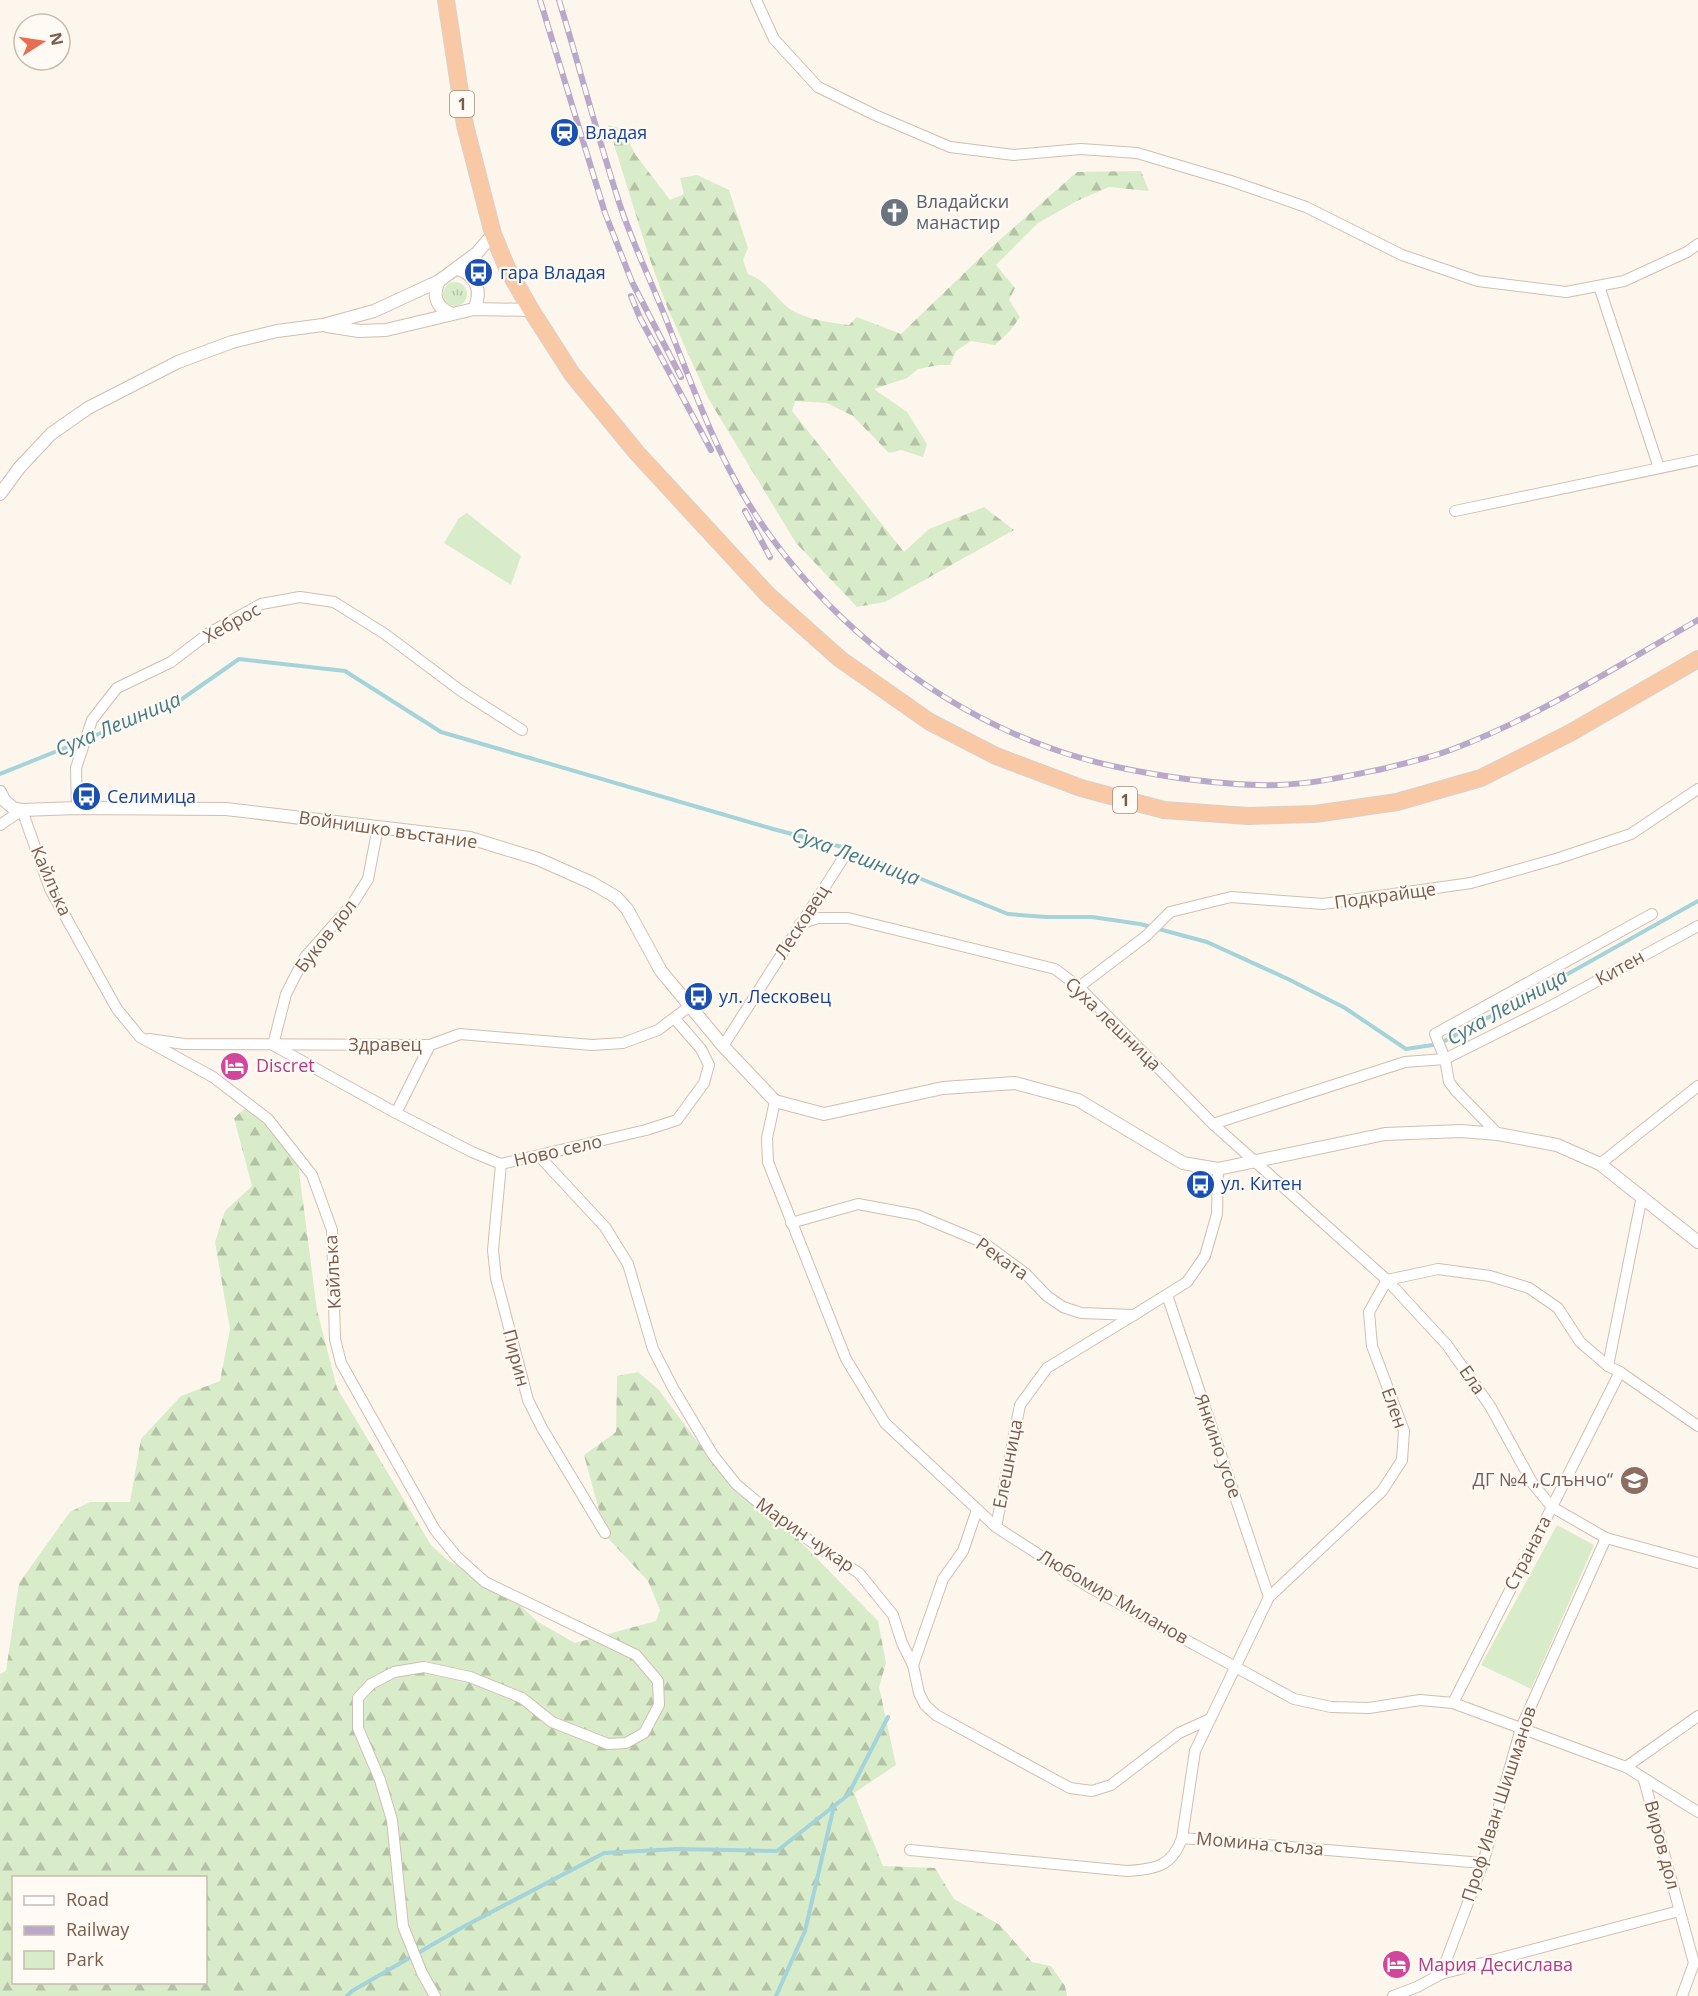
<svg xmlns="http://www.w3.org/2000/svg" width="1698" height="1996" font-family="'Open Sans',sans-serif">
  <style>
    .grass { fill: url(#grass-tufts) }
    .forest { fill: url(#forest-firs); fill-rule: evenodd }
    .green { fill: #d8ecc9 }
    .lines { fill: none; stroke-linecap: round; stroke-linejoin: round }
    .stream { stroke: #a5d3da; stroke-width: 4 }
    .minor-casing { stroke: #d1beb0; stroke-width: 12 }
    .tertiary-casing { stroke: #d1beb0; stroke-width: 14 }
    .trunk-casing { stroke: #dad1cd; stroke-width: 18 }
    .minor { stroke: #fff; stroke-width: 10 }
    .tertiary { stroke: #fff; stroke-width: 12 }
    .trunk { stroke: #f9c8a4; stroke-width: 16 }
    .rail-casing { stroke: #b9a8c9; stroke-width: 6 }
    .rail { stroke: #fffaf3; stroke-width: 4; stroke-dasharray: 11; stroke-linecap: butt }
    .labels { text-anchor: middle; stroke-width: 4.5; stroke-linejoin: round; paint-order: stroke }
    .shield { fill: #fffaf3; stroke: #a28b7f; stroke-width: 1.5 }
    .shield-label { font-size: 16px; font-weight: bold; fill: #7a5c4d }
    .transit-label { font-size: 18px; fill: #164399; stroke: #fffaf3; text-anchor: start }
    .worship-label { font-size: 18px; fill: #5b616d; stroke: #fffaf3; text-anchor: start }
    .street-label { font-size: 18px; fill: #7a5c4d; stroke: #fffaf3 }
    .hotel-label { font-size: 18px; fill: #b23c85; stroke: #fffaf3; text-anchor: start }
    .education-label { font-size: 18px; fill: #785e54; stroke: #fffaf3; text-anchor: end }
    .water-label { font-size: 20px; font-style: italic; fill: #437c86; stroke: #fffaf3 }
  </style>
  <defs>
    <pattern id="grass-tufts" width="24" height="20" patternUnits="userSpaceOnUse" patternTransform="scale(1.5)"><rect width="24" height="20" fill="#d8ecc9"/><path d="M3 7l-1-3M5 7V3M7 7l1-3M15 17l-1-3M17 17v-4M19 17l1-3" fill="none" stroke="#b4c2a5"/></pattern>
    <pattern id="forest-firs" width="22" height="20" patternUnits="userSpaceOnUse" patternTransform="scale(1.5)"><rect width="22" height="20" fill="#d8ecc9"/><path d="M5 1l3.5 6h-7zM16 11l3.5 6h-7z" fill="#b4c2a5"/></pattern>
  </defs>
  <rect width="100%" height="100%" fill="#fdf6ec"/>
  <circle class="grass" cx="455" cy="294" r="12"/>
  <g class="forest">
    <path d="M608,125L623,129L635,154L670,200L684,194L680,178L697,175L729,190L748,248L743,260L748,274C770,282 777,303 795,312C811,320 831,323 849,325L857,317L901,334L987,251L1077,172L1141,171L1149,191L1109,187L1079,200L1038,223L996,265L1015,288L1009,300L1020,317L1010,331L995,345L971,341L956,351L950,365H939L918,369L907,378L874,389L907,412L927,444L923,457L901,450L889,453L853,416L827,403L795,401L792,411L904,552L929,529L984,507L1014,530L885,602L857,607L796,543L708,398L668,309L649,257Z"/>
    <path d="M249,1105L297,1156L317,1310L337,1388L431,1545L450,1562L495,1582L538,1622L575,1643L656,1621L660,1610L648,1581L606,1536L584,1455L616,1432L617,1376L638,1372L658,1389L729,1484L792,1533L878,1621L886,1663L879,1687L896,1765L854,1793L883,1866L935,1868L954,1899L1000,1925L1032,1962L1051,1966L1065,1986L1067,1996H0V1674L6,1671L19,1583L70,1512L90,1502H130L141,1439L181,1396L220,1381L230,1329L215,1242L225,1211L252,1186L234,1118ZM14,1878H206V1982H14Z"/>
  </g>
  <g class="green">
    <polygon points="467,513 521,556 511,585 444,543 459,518"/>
    <polygon points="1557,1525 1594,1545 1531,1689 1481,1665"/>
  </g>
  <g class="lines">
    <g class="stream">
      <polyline points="89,738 179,701 239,659 345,671 441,732 773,829 842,847 1008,914 1046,917 1092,917 1140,924 1207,942 1288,979 1345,1008 1406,1049 1439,1044 1532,994 1698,901"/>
      <polyline points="0,774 82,741"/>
      <polyline points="347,1996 352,1991 463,1927 604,1853 677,1849 777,1851 848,1795 888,1717"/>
      <polyline points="776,1996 805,1931 834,1806"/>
    </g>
    <defs>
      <g id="minor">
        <polyline points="756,0 774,39 818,87 875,115 950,147 1014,155 1081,149 1137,153 1231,181 1306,207 1402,255 1478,281 1566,292 1624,281 1687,252 1698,244"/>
        <polyline points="1599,286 1659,468"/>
        <polyline points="1455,511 1698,460"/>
        <polyline points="77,808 76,768 92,720 117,688 171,662 209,633 261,604 300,597 334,602 385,634 461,691 522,730"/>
        <polyline points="0,825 22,810 50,889 117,1009 140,1037 213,1077 268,1119 312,1175 332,1230 335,1339 341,1363 435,1530 457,1557 485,1582 636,1655 658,1681 659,1705 644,1733 626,1743 608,1744 552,1722 522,1698 470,1677 424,1667 394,1672 371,1684 358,1698 358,1728 380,1780 392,1820 403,1926 422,1973 435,1996"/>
        <polyline points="378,827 368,879 353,903 305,957 286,994 273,1045 396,1113 472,1152 501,1164 646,1130 677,1120 704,1083 709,1065 701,1049 675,1019"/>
        <polyline points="1652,914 1435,1034 1445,1059 1553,1005 1698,926"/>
        <polyline points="800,924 818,918 848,918 1055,969 1079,987 1213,1124 1387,1280 1447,1345 1490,1406 1533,1484 1552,1507 1606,1538 1698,1563"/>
        <polyline points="1079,987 1146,936 1170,912 1231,897 1323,904 1471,883 1556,859 1631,834 1698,789"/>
        <polyline points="149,1039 184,1044 430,1045 460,1034 592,1045 623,1043 658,1030 690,1006"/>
        <polyline points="723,1046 842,860"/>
        <polyline points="775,1101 767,1138 768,1162 846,1359 885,1423 996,1527 1089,1587 1294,1699 1331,1707 1369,1708 1420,1700 1453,1703 1626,1767 1698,1812"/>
        <polyline points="396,1113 430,1045"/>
        <polyline points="1213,1124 1405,1062 1445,1059 1449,1082 1456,1091 1498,1134"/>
        <polyline points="540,1157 605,1227 628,1264 653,1349 673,1388 713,1455 736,1484 761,1505 824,1551 859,1573 893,1615 902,1643 913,1665 919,1693 925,1705 936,1715 1070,1788 1092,1791 1111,1785 1179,1733 1210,1719"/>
        <polyline points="501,1164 493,1250 496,1278 528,1400 542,1428 605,1533"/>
        <polyline points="1600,1164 1698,1086"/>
        <polyline points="791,1223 858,1204 917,1215 984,1243 1025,1273 1047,1296 1063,1307 1081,1313 1134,1315 1187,1282 1205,1256 1217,1214 1218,1169"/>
        <polyline points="1167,1295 1269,1597"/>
        <polyline points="1608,1366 1642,1196"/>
        <polyline points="996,1527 1020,1405 1047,1368 1134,1315"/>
        <polyline points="913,1665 943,1579 963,1551 977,1510"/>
        <polyline points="1453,1703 1620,1372"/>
        <polyline points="1626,1767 1698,1716"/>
        <polyline points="1644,1780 1694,1963 1682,1996"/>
        <polyline points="1182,1838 1195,1751 1269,1597 1382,1491 1402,1460 1404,1431 1372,1346 1369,1312 1387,1280 1438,1269 1490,1276 1529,1288 1558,1308 1580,1342 1608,1366 1620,1372 1698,1426"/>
        <path d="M910,1850L1127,1871C1155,1869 1172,1867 1182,1838L1483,1863"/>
        <polyline points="1441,1974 1483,1863 1521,1728 1606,1538"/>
        <polyline points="1393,1996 1417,1987 1441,1974 1679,1911"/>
      </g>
      <g id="tertiary">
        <path d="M458,269C476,275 483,291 474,309"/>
        <path d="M439,281C432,295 436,307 450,313"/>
        <polyline points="327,326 359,331 386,330 474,309 531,310"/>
        <polyline points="0,494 20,467 51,434 88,408 178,362 232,342 277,331 323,325 374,311 439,281 477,253 493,234"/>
        <polyline points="0,792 4,800 13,808 22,810 77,808 226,809 470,838 538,859 592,883 616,897 627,909 661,971 723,1046 775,1101 824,1114 943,1088 1015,1083 1078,1100 1183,1163 1218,1169 1385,1134 1461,1131 1498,1134 1557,1145 1600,1164 1698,1242"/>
      </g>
      <polyline id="trunk" points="446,0 465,125 493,234 507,268 531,310 572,374 637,453 768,595 840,659 930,722 996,756 1081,788 1164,810 1248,816 1315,814 1397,802 1481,778 1570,733 1698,659"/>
    </defs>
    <use href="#minor" class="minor-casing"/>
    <use href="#tertiary" class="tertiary-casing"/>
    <use href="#trunk" class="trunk-casing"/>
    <use href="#minor" class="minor"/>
    <use href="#tertiary" class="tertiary"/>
    <use href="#trunk" class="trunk"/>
    <defs>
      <g id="rail">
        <polyline points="540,0 605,213 632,282 681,377"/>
        <path d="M559,0C579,65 596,131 617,196C631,242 654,286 671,332C693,387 713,444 744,496C811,609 929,706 1053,749C1092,763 1132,771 1172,777C1207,782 1242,786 1278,785C1313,784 1348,776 1382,769C1406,763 1430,758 1453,749C1538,717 1619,665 1698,620"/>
        <polyline points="631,296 640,318 711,450"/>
        <polyline points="745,511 770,557"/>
      </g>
    </defs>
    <use href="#rail" class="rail-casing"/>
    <use href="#rail" class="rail"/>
  </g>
  <defs>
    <symbol id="station-disc" viewBox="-11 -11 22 22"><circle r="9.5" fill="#1a4fb4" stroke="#fffaf3"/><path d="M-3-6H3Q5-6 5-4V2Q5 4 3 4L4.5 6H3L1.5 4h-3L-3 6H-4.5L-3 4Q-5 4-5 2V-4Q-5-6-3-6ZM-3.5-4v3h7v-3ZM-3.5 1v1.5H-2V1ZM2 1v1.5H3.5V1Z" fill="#fff"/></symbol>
    <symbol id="church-disc" viewBox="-11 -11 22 22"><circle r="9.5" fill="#6b7280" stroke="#fffaf3"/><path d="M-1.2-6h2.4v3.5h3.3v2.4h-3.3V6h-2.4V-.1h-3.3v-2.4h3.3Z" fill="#fff"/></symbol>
    <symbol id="bus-disc" viewBox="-11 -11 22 22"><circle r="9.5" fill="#1a4fb4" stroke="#fffaf3"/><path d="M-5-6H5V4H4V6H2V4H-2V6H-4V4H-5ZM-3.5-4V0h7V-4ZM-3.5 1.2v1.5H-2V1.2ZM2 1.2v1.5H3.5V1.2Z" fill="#fff"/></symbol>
    <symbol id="hotel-disc" viewBox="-11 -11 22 22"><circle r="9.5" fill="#d1479c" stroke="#fffaf3"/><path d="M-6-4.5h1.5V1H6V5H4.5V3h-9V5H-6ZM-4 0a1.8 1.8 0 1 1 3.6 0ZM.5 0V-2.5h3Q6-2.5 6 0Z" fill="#fff"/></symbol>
    <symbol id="school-disc" viewBox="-11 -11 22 22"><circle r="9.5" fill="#8d6e63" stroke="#fffaf3"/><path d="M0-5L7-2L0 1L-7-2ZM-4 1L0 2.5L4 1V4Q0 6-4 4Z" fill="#fff"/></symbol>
  </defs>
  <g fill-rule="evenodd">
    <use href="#station-disc" x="548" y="116" width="33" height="33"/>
    <use href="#church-disc" x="878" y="196" width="33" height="33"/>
    <use href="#bus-disc" x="462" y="256" width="33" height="33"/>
    <use href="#bus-disc" x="70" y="780" width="33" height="33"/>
    <use href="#bus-disc" x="682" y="980" width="33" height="33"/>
    <use href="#hotel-disc" x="218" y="1050" width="33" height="33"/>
    <use href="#bus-disc" x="1184" y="1168" width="33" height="33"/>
    <use href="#school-disc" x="1618" y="1464" width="33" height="33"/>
    <use href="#hotel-disc" x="1380" y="1948" width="33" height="33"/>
  </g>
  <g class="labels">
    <g class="shield">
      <rect x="450" y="91" width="24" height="26" rx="4.5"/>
      <rect x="1113" y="787" width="24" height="26" rx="4.5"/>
    </g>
    <g class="shield-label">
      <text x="462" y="110">1</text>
      <text x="1125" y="806">1</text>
    </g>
    <g class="transit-label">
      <text x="585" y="139">Владая</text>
      <text x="500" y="279">гара Владая</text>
      <text x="107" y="803">Селимица</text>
      <text x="719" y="1003">ул. Лесковец</text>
      <text x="1221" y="1190">ул. Китен</text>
    </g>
    <g class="worship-label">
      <text x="916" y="208">Владайски<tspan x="916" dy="21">манастир</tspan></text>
    </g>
    <g class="street-label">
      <text transform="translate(232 623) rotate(-29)" y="6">Хеброс</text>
      <text transform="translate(388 830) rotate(8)" y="6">Войнишко въстание</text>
      <text transform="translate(51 881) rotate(66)" y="6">Кайлъка</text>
      <text transform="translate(1385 896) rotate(-8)" y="6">Подкрайще</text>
      <text transform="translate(802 922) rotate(-57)" y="6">Лесковец</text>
      <text transform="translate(326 936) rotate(-52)" y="6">Буков дол</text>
      <text transform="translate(1620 968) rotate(-29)" y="6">Китен</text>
      <text transform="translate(1113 1024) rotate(44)" y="6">Суха лешница</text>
      <text x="385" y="1051">Здравец</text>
      <text transform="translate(558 1151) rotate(-13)" y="6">Ново село</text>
      <text transform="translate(1002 1259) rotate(35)" y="6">Реката</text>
      <text transform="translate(333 1272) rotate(-93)" y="6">Кайлъка</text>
      <text transform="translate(516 1358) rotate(75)" y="6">Пирин</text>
      <text transform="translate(1472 1380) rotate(55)" y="6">Ела</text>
      <text transform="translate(1394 1408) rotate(70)" y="6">Елен</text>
      <text transform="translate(1218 1446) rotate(71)" y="6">Янкино усое</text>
      <text transform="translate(1008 1464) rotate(-79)" y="6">Елешница</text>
      <text transform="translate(805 1535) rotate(35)" y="6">Марин чукар</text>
      <text transform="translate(1528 1553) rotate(-63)" y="6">Страната</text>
      <text transform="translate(1113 1597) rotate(30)" y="6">Любомир Миланов</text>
      <text transform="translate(1499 1804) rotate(-72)" y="6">Проф Иван Шишманов</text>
      <text transform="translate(1260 1844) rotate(5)" y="6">Момина сълза</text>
      <text transform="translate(1662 1845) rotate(75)" y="6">Виров дол</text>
    </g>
    <g class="hotel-label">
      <text x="256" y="1072">Discret</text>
      <text x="1418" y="1971">Мария Десислава</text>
    </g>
    <g class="education-label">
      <text x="1613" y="1486">ДГ №4 „Слънчо“</text>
    </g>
    <g class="water-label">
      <text transform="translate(118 724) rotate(-23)" y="7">Суха Лешница</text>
      <text transform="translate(856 856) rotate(20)" y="7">Суха Лешница</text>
      <text transform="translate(1507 1007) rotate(-29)" y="7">Суха Лешница</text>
    </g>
  </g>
  <rect x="12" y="1876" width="195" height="108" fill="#fffaf3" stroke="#cabbb1" stroke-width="1.5"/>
  <rect x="24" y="1896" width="30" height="9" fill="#ffffff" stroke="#cabbb1" stroke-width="1.5"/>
  <text x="66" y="1906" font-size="18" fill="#7a5c4d">Road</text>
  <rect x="24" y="1926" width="30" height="9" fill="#b9a8c9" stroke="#cabbb1" stroke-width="1.5"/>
  <text x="66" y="1936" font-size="18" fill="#7a5c4d">Railway</text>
  <rect x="24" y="1951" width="30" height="18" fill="#d8ecc9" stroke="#cabbb1" stroke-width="1.5"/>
  <text x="66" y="1966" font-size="18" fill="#7a5c4d">Park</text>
  <g transform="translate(42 42) rotate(78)"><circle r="28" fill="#fffaf3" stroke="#cabbb1" stroke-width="1.5"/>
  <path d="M0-4.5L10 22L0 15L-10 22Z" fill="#e76f51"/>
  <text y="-9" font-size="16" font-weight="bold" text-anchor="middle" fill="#7a5c4d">N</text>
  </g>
</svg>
